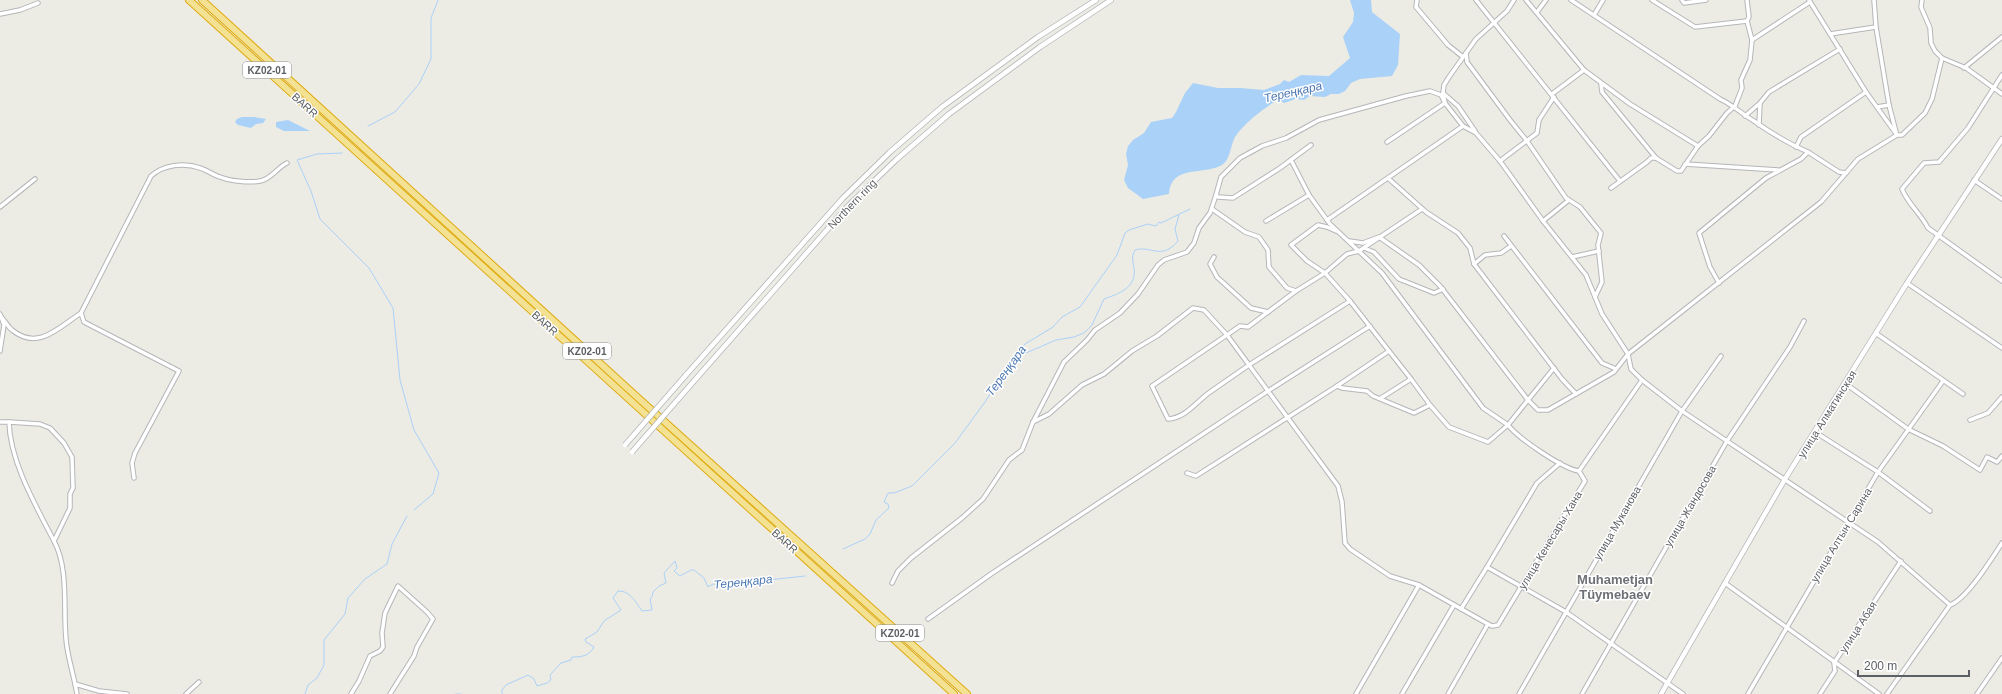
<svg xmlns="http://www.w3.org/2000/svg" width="2002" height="694" font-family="Helvetica,sans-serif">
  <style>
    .water { fill: #aad1f8 }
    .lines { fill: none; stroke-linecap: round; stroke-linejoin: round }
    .stream { stroke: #aad1f8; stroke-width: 1 }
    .minor-casing { stroke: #b4b6ba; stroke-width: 5.5 }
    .tertiary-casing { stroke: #b4b6ba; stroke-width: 6 }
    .motorway-casing { stroke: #dfab12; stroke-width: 8 }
    .minor { stroke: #fff; stroke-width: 3.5 }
    .tertiary { stroke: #fff; stroke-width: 4.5 }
    .motorway { stroke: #f4e294; stroke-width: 6 }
    .tertiary-bridge-casing { stroke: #b4b6ba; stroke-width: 6; stroke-linecap: butt }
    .tertiary-bridge { stroke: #fff; stroke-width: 4.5 }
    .labels { text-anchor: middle; stroke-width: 3; stroke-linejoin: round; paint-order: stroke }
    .shield { fill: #fff; stroke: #8d8f92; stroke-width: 1 }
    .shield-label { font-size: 10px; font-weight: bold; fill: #5c5f63 }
    .street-label { font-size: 11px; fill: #5c5f63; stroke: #fff }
    .water-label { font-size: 12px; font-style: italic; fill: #4b77b2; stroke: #fff }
    .quarter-label { font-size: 13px; font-weight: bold; fill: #6d7175; stroke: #fff }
  </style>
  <rect width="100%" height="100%" fill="#edece4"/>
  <g class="water">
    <path d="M1350,0H1371L1372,12L1400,34L1398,65L1392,76L1360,79L1351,83L1345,91L1339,94H1331L1325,97L1310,96L1304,100L1296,99L1284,103L1278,99C1263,110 1246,121 1235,137C1230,146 1231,161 1220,166C1201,175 1171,165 1169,194L1143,199L1128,188L1124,180L1128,165L1126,154L1128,146L1133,140L1144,133L1151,122L1172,118L1176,112L1185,93L1193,83L1218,88H1240L1264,90L1280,84L1284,80L1289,82L1301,75L1329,76L1350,58L1343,37L1353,22L1354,13Z"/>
    <polygon points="242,117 254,117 266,119 263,123 256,124 251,128 238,125 235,122 237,119"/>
    <polygon points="288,120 310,131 284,131 276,127 276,122"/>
  </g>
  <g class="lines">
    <g class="stream">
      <polyline points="368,126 395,112 419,84 431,59 431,18 438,0"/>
      <polyline points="342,153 317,154 297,160 311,191 320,219 369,268 393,308 400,380 414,430 439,473 433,494 414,510"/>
      <path d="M1012,359L1056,340L1074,337L1084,333L1092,325L1104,299C1118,294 1137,288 1134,268C1133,261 1131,257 1135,250C1151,245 1161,261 1178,241L1175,229L1179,215"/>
      <polyline points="843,549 865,539 870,534 876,520 889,508 888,504 884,502 888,493 894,493 912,486 955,443 985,402 1012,359 1025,344 1053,327 1062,317 1080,307 1117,255 1125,233 1129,230 1148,224 1156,226 1159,222 1161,223 1190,209"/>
      <polyline points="305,694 308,685 317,678 324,665 324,640 345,614 348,598 365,579 387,564 392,544 407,516"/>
      <polyline points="456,694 461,694"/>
      <path d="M502,694V690L506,685L528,675L534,679L537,686L547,683L551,680L550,675L561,663L571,660L572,657C582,657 589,656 594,647L586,642L585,639L597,632L604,621L621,610L613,598L618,591C629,590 636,602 642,611L652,610L650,599L652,597L653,592L659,586L666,583L664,573L675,561L677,568L674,571L680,576L691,570H694L704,578L708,587L713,584L722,585L805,576"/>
    </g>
    <defs>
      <g id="minor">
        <polyline points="1417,0 1416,7 1448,45 1463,57"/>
        <polyline points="1476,0 1620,181"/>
        <polyline points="1514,0 1507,11 1476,39 1449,77 1444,85 1443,93 1445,103 1463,126 1476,133 1500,161 1543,221 1586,275 1602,314 1628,354 1631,369 1642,380 1682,411 1878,542 1950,605"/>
        <polyline points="1526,0 1584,70 1630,104 1698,146"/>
        <path d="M1571,0L1720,99C1733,105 1742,114 1754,121C1771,133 1789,144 1808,152"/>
        <polyline points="1652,0 1695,27 1747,21"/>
        <polyline points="1682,0 1684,3 1706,0"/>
        <polyline points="1809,0 1866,92 1897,135"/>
        <polyline points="1874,0 1876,27 1889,105 1896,132"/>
        <polyline points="1922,0 1921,7 1930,28 1931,43 1935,51 1942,58 1966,68 2002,94"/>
        <polyline points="1537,12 1546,0"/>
        <polyline points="0,14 20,10 38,3"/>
        <polyline points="1594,15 1603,0"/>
        <polyline points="1830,34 1876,27"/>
        <polyline points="1752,40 1810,2"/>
        <polyline points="1466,53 1467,62 1510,120 1527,141 1566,198 1580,207 1601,233 1598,245 1602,282 1595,297"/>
        <polyline points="1964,68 2002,37"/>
        <path d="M2002,75L1968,128L1939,162L1924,163L1902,189C1908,204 1921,214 1928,228L2002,281"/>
        <polyline points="1601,84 1602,92 1656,158"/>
        <polyline points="1443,93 1458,106 1475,131"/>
        <polyline points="1552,94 1584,70"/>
        <polyline points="1877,107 1889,105"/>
        <polyline points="1745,116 1760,103"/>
        <polyline points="1759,125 1760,103 1769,92 1840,49"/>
        <polyline points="1311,145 1280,168 1233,198 1218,197 1216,195 1221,177 1240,158 1262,146 1286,138 1319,120 1406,96 1430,91 1441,95 1445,103 1387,142"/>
        <polyline points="1796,147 1801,137 1866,92"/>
        <polyline points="1500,161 1537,133 1539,120 1554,97"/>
        <polyline points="1685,164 1778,170"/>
        <polyline points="1389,179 1426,212 1458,233 1470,248 1474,264"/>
        <polyline points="1974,180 2002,199"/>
        <polyline points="1611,188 1647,162 1651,158 1656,158 1677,171 1681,171 1698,146 1709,136 1727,113 1735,106 1742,88 1741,80 1750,60 1752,40 1747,21 1749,17 1747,0"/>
        <polyline points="0,207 35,179"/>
        <polyline points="1212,209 1245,232 1259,237 1268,250 1269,267 1287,288 1296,291 1325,273 1347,254 1359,251 1422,209"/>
        <polyline points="1327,220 1463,126"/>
        <polyline points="1266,221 1309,195"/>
        <polyline points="1543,221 1569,200"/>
        <polyline points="1336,231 1327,227 1318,225 1291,245 1307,261 1325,273 1350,301"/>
        <polyline points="1504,236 1602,363 1616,369"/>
        <polyline points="1349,241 1363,243 1379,237 1419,265 1440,286 1528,400 1554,368"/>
        <polyline points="1511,246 1501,253 1485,255 1474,264 1562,379 1576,394"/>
        <polyline points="1364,248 1374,252 1399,279 1434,293 1443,289"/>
        <polyline points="1214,257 1210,264 1217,277 1251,308 1268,312"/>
        <polyline points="1572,257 1599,251"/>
        <polyline points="1719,283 1710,267 1699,233 1766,178 1801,159 1808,152 1839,172 1846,173"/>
        <polyline points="1907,283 2002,348"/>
        <polyline points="0,314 4,325 0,351"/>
        <path d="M2,318C6,322 8,327 12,330C38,351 58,328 81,313"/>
        <polyline points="1370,326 1268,391 1249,365 1350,301 1389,351"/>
        <polyline points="1877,334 1963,394"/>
        <polyline points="1846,384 1908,429 1943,446 1980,470 1987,457 1997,462 2002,456"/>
        <polyline points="1337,386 1389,351 1411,379"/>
        <polyline points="1381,398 1411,379 1430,405"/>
        <polyline points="1970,420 1988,413 2002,397"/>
        <path d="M0,422H9C10,462 36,506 54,541"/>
        <path d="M9,422L40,424L50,428L64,443L72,457L73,488L70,494V508L54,541C69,569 63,607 66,639C67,654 72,669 75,684"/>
        <path d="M1033,422L1049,414L1082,385L1104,374L1132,351L1157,336L1193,308L1204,310L1227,335L1152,386L1168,419C1186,418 1197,401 1210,392C1223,383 1236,374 1249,365L1227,335L1240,326L1248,327L1296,291"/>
        <polyline points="1815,432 1878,472 1930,511"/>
        <path d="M1579,471C1563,469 1518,438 1508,425L1528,400L1538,410H1548L1614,372L1628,354L1821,202L1858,159L1897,135H1902L1925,113L1932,99L1942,58"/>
        <polyline points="1579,471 1642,380"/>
        <polyline points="1187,473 1196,476 1337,386 1342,388 1367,391 1373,396 1414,413 1430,405 1449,427 1488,442 1508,425 1483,408 1382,273 1330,224 1309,195 1291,160"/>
        <path d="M134,478L132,463L135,453L179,371L84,322L81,313L151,176C163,165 184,162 200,168C207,170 213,175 220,177C230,181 249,183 260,181C270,180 278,167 287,163"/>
        <polyline points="1487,567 1537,483 1560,463"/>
        <polyline points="892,583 898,571 911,558 962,518 983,499 1009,460 1022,450 1033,422 1064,362 1087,340 1095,330 1120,313 1138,294 1158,265 1164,260 1187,252 1194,243 1199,228 1210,213 1216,195"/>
        <polyline points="1725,583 1879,694"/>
        <polyline points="1461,609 1487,567 1566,612 1683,694"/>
        <polyline points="928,619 991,574 1268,391 1338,486 1342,502 1345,543 1350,549 1390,576 1419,585"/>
        <polyline points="77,694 75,684 99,691 127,694"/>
        <polyline points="186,694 199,682"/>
        <polyline points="351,694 359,681 370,656 380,651 383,647 382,633 385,613 398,586 427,612 433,619 417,647 414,656 390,694"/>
        <polyline points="1356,694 1419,585 1488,624"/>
        <polyline points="1402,694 1454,605"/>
        <polyline points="1448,694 1488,624 1492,626 1498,625 1585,481 1579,471"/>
        <polyline points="1519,694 1682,411 1721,356"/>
        <polyline points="1582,694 1727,441 1790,347 1804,321"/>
        <polyline points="1748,694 1878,472 1943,381"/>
        <polyline points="1820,694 1835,671 1834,663 1901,561"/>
        <path d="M1887,694L1950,605C1967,599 1992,558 2002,543"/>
        <polyline points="1977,694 2002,658"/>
      </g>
      <g id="tertiary">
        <polyline points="686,375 843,198 890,152 942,107 1038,37 1096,0"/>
        <polyline points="694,381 848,206 897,159 949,114 1040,47 1111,0"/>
        <polyline points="1661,694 1785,479 1907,283 2002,139"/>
      </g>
      <g id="motorway">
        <polyline points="189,0 954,694"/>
        <polyline points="202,0 636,396 967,694"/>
      </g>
    </defs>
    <use href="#minor" class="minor-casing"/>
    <use href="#tertiary" class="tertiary-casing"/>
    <use href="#motorway" class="motorway-casing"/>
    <use href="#minor" class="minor"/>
    <use href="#tertiary" class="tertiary"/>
    <use href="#motorway" class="motorway"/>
    <defs>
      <g id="tertiary-bridge">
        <polyline points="625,445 686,375"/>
        <polyline points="632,452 694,381"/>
      </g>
    </defs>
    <use href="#tertiary-bridge" class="tertiary-bridge-casing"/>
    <use href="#tertiary-bridge" class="tertiary-bridge"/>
  </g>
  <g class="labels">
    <g class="shield">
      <rect x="243" y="62" width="48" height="16" rx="3"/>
      <rect x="563" y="343" width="48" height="16" rx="3"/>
      <rect x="876" y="625" width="48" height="16" rx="3"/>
    </g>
    <g class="shield-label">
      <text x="267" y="74">KZ02-01</text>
      <text x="587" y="355">KZ02-01</text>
      <text x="900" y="637">KZ02-01</text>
    </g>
    <g class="street-label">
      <text transform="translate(305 105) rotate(42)" y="4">BARR</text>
      <text transform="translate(852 204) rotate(-46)" y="4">Northern ring</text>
      <text transform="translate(545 323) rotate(42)" y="4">BARR</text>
      <text transform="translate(1827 414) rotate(-58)" y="4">улица Алматинская</text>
      <text transform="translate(1690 506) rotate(-60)" y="4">улица Жандосова</text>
      <text transform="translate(1617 523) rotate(-60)" y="4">улица Муканова</text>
      <text transform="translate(1841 535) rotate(-59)" y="4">улица Алтын Сарина</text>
      <text transform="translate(1550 540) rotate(-59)" y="4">улица Кенесары Хана</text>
      <text transform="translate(785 541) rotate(42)" y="4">BARR</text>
      <text transform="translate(1858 627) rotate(-57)" y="4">улица Абая</text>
    </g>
    <g class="water-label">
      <text transform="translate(1293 92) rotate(-13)" y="4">Тереңқара</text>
      <text transform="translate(1006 371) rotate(-54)" y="4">Тереңқара</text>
      <text transform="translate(743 582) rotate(-6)" y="4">Тереңқара</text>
    </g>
    <g class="quarter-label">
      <text x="1615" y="584">Muhametjan<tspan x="1615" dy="15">Tüymebaev</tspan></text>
    </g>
  </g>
  <path d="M1858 670v6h111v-6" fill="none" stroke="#5c5f63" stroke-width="2"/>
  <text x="1864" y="670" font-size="12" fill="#5c5f63" stroke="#ffffff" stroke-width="3" paint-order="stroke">200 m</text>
</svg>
